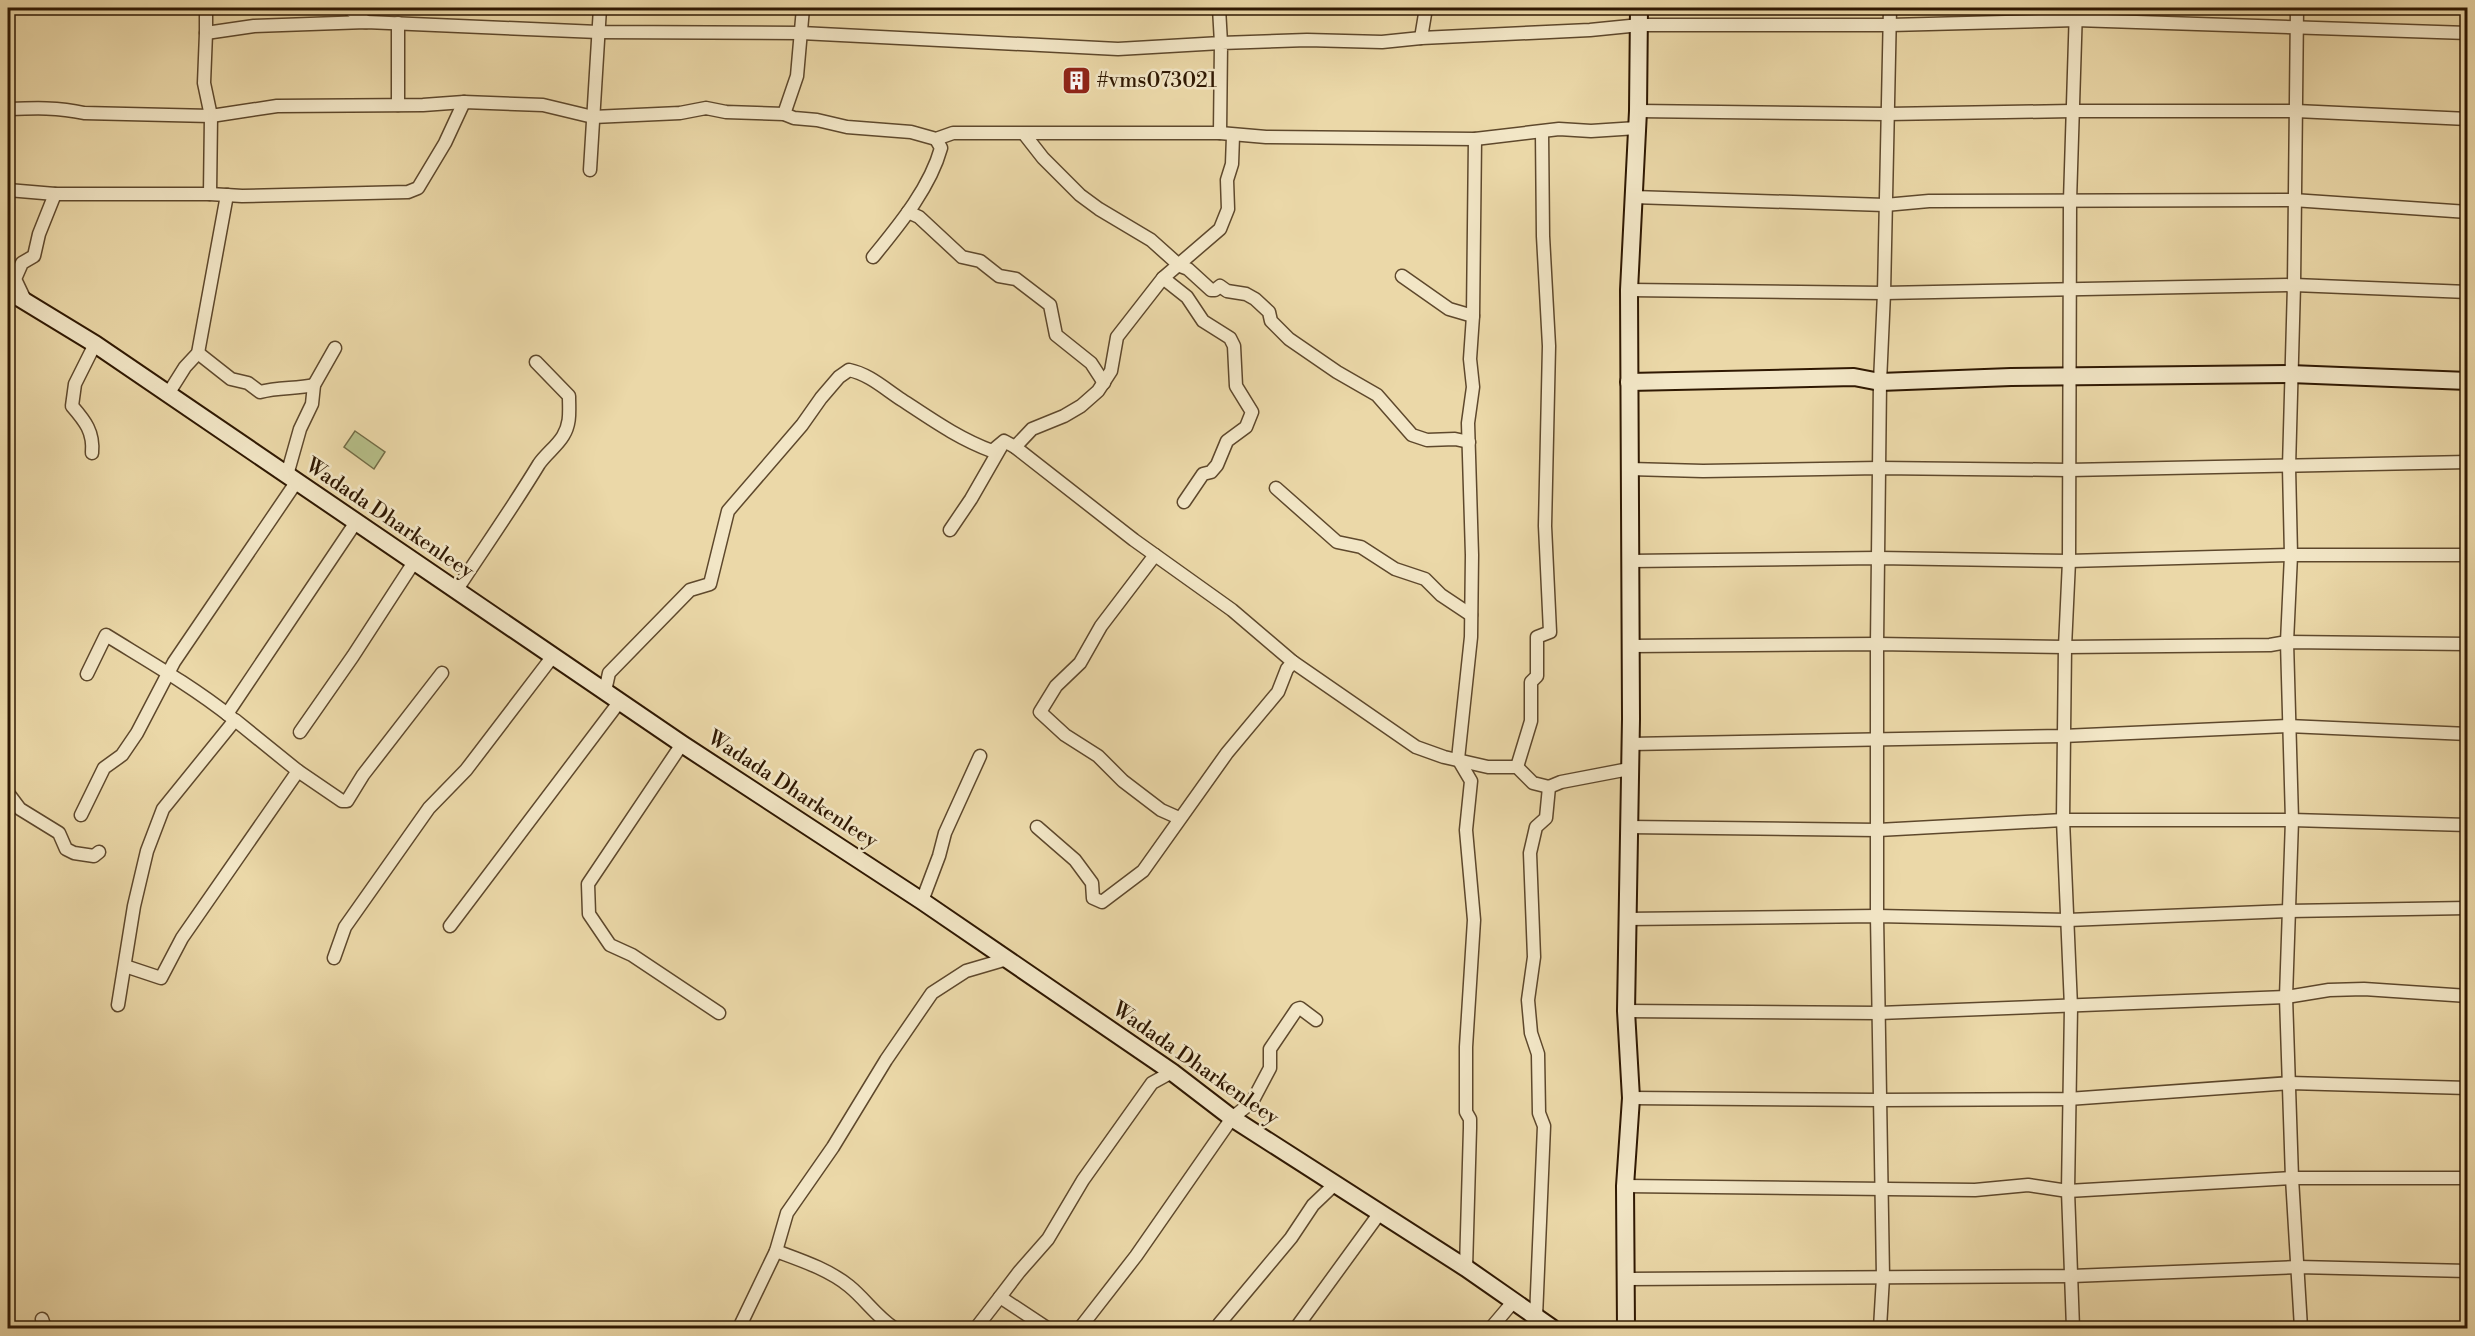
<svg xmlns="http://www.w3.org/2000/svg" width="2475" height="1336" font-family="'Libre Bodoni',serif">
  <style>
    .green { fill: #b6bf89; stroke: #726c46; stroke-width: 1.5 }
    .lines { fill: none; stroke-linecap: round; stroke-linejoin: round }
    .street-casing { stroke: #5e482c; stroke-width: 15 }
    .secondary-casing { stroke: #2f1802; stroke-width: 20 }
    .street { stroke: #f2e6c6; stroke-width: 12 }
    .secondary { stroke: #f2e6c6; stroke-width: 16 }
    .labels { text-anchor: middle; stroke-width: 5; stroke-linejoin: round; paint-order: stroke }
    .poi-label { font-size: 21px; fill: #2f1802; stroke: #f2e6c6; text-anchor: start }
    .street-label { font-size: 21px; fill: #2f1802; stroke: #f2e6c6 }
  </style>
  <rect width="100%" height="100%" fill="#ebd8a8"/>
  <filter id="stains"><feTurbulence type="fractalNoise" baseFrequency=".00333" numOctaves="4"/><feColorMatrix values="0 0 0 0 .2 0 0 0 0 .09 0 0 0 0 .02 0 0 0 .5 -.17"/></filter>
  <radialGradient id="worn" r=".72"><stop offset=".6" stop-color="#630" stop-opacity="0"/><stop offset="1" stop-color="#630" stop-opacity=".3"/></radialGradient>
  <polygon class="green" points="355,431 385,452 374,469 344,447"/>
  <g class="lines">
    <defs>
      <g id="street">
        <polyline points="206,8 206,33 254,26 366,22 598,32 801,33 1118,49 1221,43 1219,8"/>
        <polyline points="348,8 366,22"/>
        <polyline points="2297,8 2294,285 2289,467 2291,555 2287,642 2292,820 2286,997 2292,1178 2301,1328"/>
        <polyline points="398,23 398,105"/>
        <polyline points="206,33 204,83 211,116 210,194"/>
        <polyline points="1421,38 1426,8"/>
        <path d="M8,109C34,108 58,107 84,113L211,116L277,106L423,105L464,102L543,105L593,117L680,113L706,108L726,112L784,114L794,118L817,120L847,127L911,132L936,139L953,133H1220L1266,137L1475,139L1559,129L1591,131L1637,128"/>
        <polyline points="1638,111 1887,114 2072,111 2296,111 2468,119"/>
        <polyline points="784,114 797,76 803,8"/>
        <polyline points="1220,133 1221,43 1307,40 1382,42 1421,38 1590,30 1640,25 1890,25 2076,20 2468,33"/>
        <polyline points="1025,135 1043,158 1080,195 1099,209 1151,240 1180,266 1188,269 1211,290 1215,290 1220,286 1227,291 1246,294 1255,299 1269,312 1271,321 1289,339 1337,372 1377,395 1412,435 1427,440 1455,439 1469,442"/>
        <polyline points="590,170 600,8"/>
        <polyline points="8,190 55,194 210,194 242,196 408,192 418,188 445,143 464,102"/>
        <polyline points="1633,197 1885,205 1929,201 2293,200 2468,212"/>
        <polyline points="908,212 919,217 962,257 980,261 999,276 1016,279 1050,305 1056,335 1091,363 1104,383"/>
        <path d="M873,257C899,225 930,188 941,148L936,139"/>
        <polyline points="1402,276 1449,309 1473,316"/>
        <polyline points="1163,278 1187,297 1203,321 1230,338 1234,346 1236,386 1252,412 1246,427 1227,441 1217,465 1211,472 1203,474 1184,502"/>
        <polyline points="1629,290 1884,293 2294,285 2468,292"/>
        <polyline points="25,300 15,279 22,263 34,256 39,234 55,194"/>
        <path d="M198,353L231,379L248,383L260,392C278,387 296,389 314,385"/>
        <polyline points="168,394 185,367 198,353 227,195"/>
        <polyline points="1015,447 1032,429 1064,416 1081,406 1098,391 1111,371 1117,337 1163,278 1220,229 1228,209 1227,180 1232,164 1233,136"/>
        <path d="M92,453C94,432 85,421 72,406L75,384L95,344"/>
        <polyline points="1630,469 1703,471 1879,468 2069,470 2468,462"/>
        <polyline points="287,475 300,429 312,404 314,385 335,348"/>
        <polyline points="1276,488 1337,542 1361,547 1395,569 1425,579 1441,595 1471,615"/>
        <polyline points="950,530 971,499 1002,445"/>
        <polyline points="1155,555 1101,626 1080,663 1056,686 1040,712 1065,735 1098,756 1123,781 1161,810 1179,818"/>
        <polyline points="1630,561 1878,558 2069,561 2291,555 2468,555"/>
        <path d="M456,591C484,548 513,507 539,464C546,454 557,446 563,436C571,423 569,411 569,396L536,362"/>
        <polyline points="1631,646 1877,644 2065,647 2270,645 2287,642 2468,644"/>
        <path d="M87,674L106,635C148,661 192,686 231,717"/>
        <path d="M605,691L609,673L690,590L710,584L728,511L802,425L821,398L839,377L849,370C869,374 885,389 902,400C931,419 959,439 992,451L1004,441L1015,447L1134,540L1232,610L1293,662L1416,747L1444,757L1488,767H1517L1533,783L1549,787L1561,782L1629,769"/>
        <polyline points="227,714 356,522"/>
        <polyline points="300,732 353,656 414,562"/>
        <polyline points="682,744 588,884 589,914 610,945 632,955 719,1013"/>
        <polyline points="1630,744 2063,736 2288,726 2468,734"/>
        <polyline points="1517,767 1531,721 1531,682 1537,676 1537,637 1550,632 1545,526 1549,346 1543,236 1542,132"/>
        <polyline points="8,793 20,809 59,833 66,849 74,853 94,856 99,852"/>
        <polyline points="81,815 104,768 122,755 137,733 174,662 297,481"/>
        <polyline points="1037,827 1075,860 1092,883 1093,898 1102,902 1143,871 1227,753 1278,692 1287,669 1293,662"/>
        <polyline points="1628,827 1878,830 2063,820 2292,820 2468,825"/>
        <polyline points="922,901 939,856 945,833 980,756"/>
        <polyline points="1626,919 1877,916 2068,920 2288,911 2468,908"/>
        <polyline points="450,926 620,701"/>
        <polyline points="334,958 345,927 429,808 466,770 553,656"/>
        <polyline points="125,966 161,978 182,938 298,771"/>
        <polyline points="118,1005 134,906 147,851 163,809 235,720 298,771 342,801 347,801 363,775 442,673"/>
        <polyline points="1626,1011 1879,1013 2286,997 2329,990 2364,989 2468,996"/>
        <polyline points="1631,1098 1880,1100 2068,1099 2290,1083 2468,1088"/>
        <polyline points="1625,1186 1975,1190 2028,1185 2068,1191 2292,1178 2468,1178"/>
        <path d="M776,1251C800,1260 828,1269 849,1286C865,1299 877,1317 894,1328"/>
        <polyline points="1466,1268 1470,1128 1470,1119 1466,1112 1466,1047 1474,920 1466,830 1471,781 1458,759 1471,637 1472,555 1468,423 1473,387 1470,359 1473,316 1475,139"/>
        <polyline points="1627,1279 2072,1276 2298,1267 2468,1271"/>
        <polyline points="1536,1317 1544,1126 1539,1113 1538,1054 1531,1033 1528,1000 1534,957 1530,853 1536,827 1546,818 1549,787"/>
        <polyline points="42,1319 45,1328"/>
        <polyline points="1219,1324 1291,1238 1313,1205 1335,1184"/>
        <polyline points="739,1328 776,1251 787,1213 833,1147 886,1060 932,993 966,971 1007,959"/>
        <polyline points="976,1328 1000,1297"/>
        <polyline points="1047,1328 1000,1297 1019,1272 1048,1239 1083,1180 1152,1083 1172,1072"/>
        <polyline points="1080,1328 1136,1256 1232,1118 1252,1102 1270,1068 1270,1049 1297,1009 1300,1008 1316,1020"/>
        <polyline points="1296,1328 1379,1214"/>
        <polyline points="1491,1328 1513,1302"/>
        <polyline points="1880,1328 1883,1277 1877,916 1877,644 1880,382 1884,293 1890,8"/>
        <polyline points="2073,1328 2068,1191 2071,1007 2063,820 2065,647 2069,561 2070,201 2076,8"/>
      </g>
      <g id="secondary">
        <polyline points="8,291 95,344 682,744 922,901 1172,1072 1232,1118 1466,1268 1552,1328"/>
        <polyline points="1629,382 1854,377 1880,382 2011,377 2290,374 2468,381"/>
        <polyline points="1626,1328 1625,1186 1631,1098 1626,1011 1631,719 1629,290 1638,111 1639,8"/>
      </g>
    </defs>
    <use href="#street" class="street-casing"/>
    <use href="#secondary" class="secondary-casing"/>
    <use href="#street" class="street"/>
    <use href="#secondary" class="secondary"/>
  </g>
  <defs>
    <symbol id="building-square" viewBox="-11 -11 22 22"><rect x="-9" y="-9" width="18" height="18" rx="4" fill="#8f2418" stroke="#f2e6c6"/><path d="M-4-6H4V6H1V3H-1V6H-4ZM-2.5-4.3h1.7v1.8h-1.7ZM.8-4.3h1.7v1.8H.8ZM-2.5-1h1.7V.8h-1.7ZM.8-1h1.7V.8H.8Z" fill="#fff"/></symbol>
  </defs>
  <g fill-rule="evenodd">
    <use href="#building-square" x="1060" y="64" width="33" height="33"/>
  </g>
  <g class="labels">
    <g class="poi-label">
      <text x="1097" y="87">#vms073021</text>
    </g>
    <g class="street-label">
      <text transform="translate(390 518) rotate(34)" y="7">Wadada Dharkenleey</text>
      <text transform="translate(793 789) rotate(33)" y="7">Wadada Dharkenleey</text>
      <text transform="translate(1196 1063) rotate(35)" y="7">Wadada Dharkenleey</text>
    </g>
  </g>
  <rect width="2475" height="1336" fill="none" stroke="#ebd8a8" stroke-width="30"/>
  <rect x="9" y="9" width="2457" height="1318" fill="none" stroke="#2f1802" stroke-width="3"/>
  <rect x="15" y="15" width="2445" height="1306" fill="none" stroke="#2f1802" stroke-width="1.5"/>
  <rect width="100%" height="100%" filter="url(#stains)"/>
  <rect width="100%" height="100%" fill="url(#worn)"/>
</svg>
